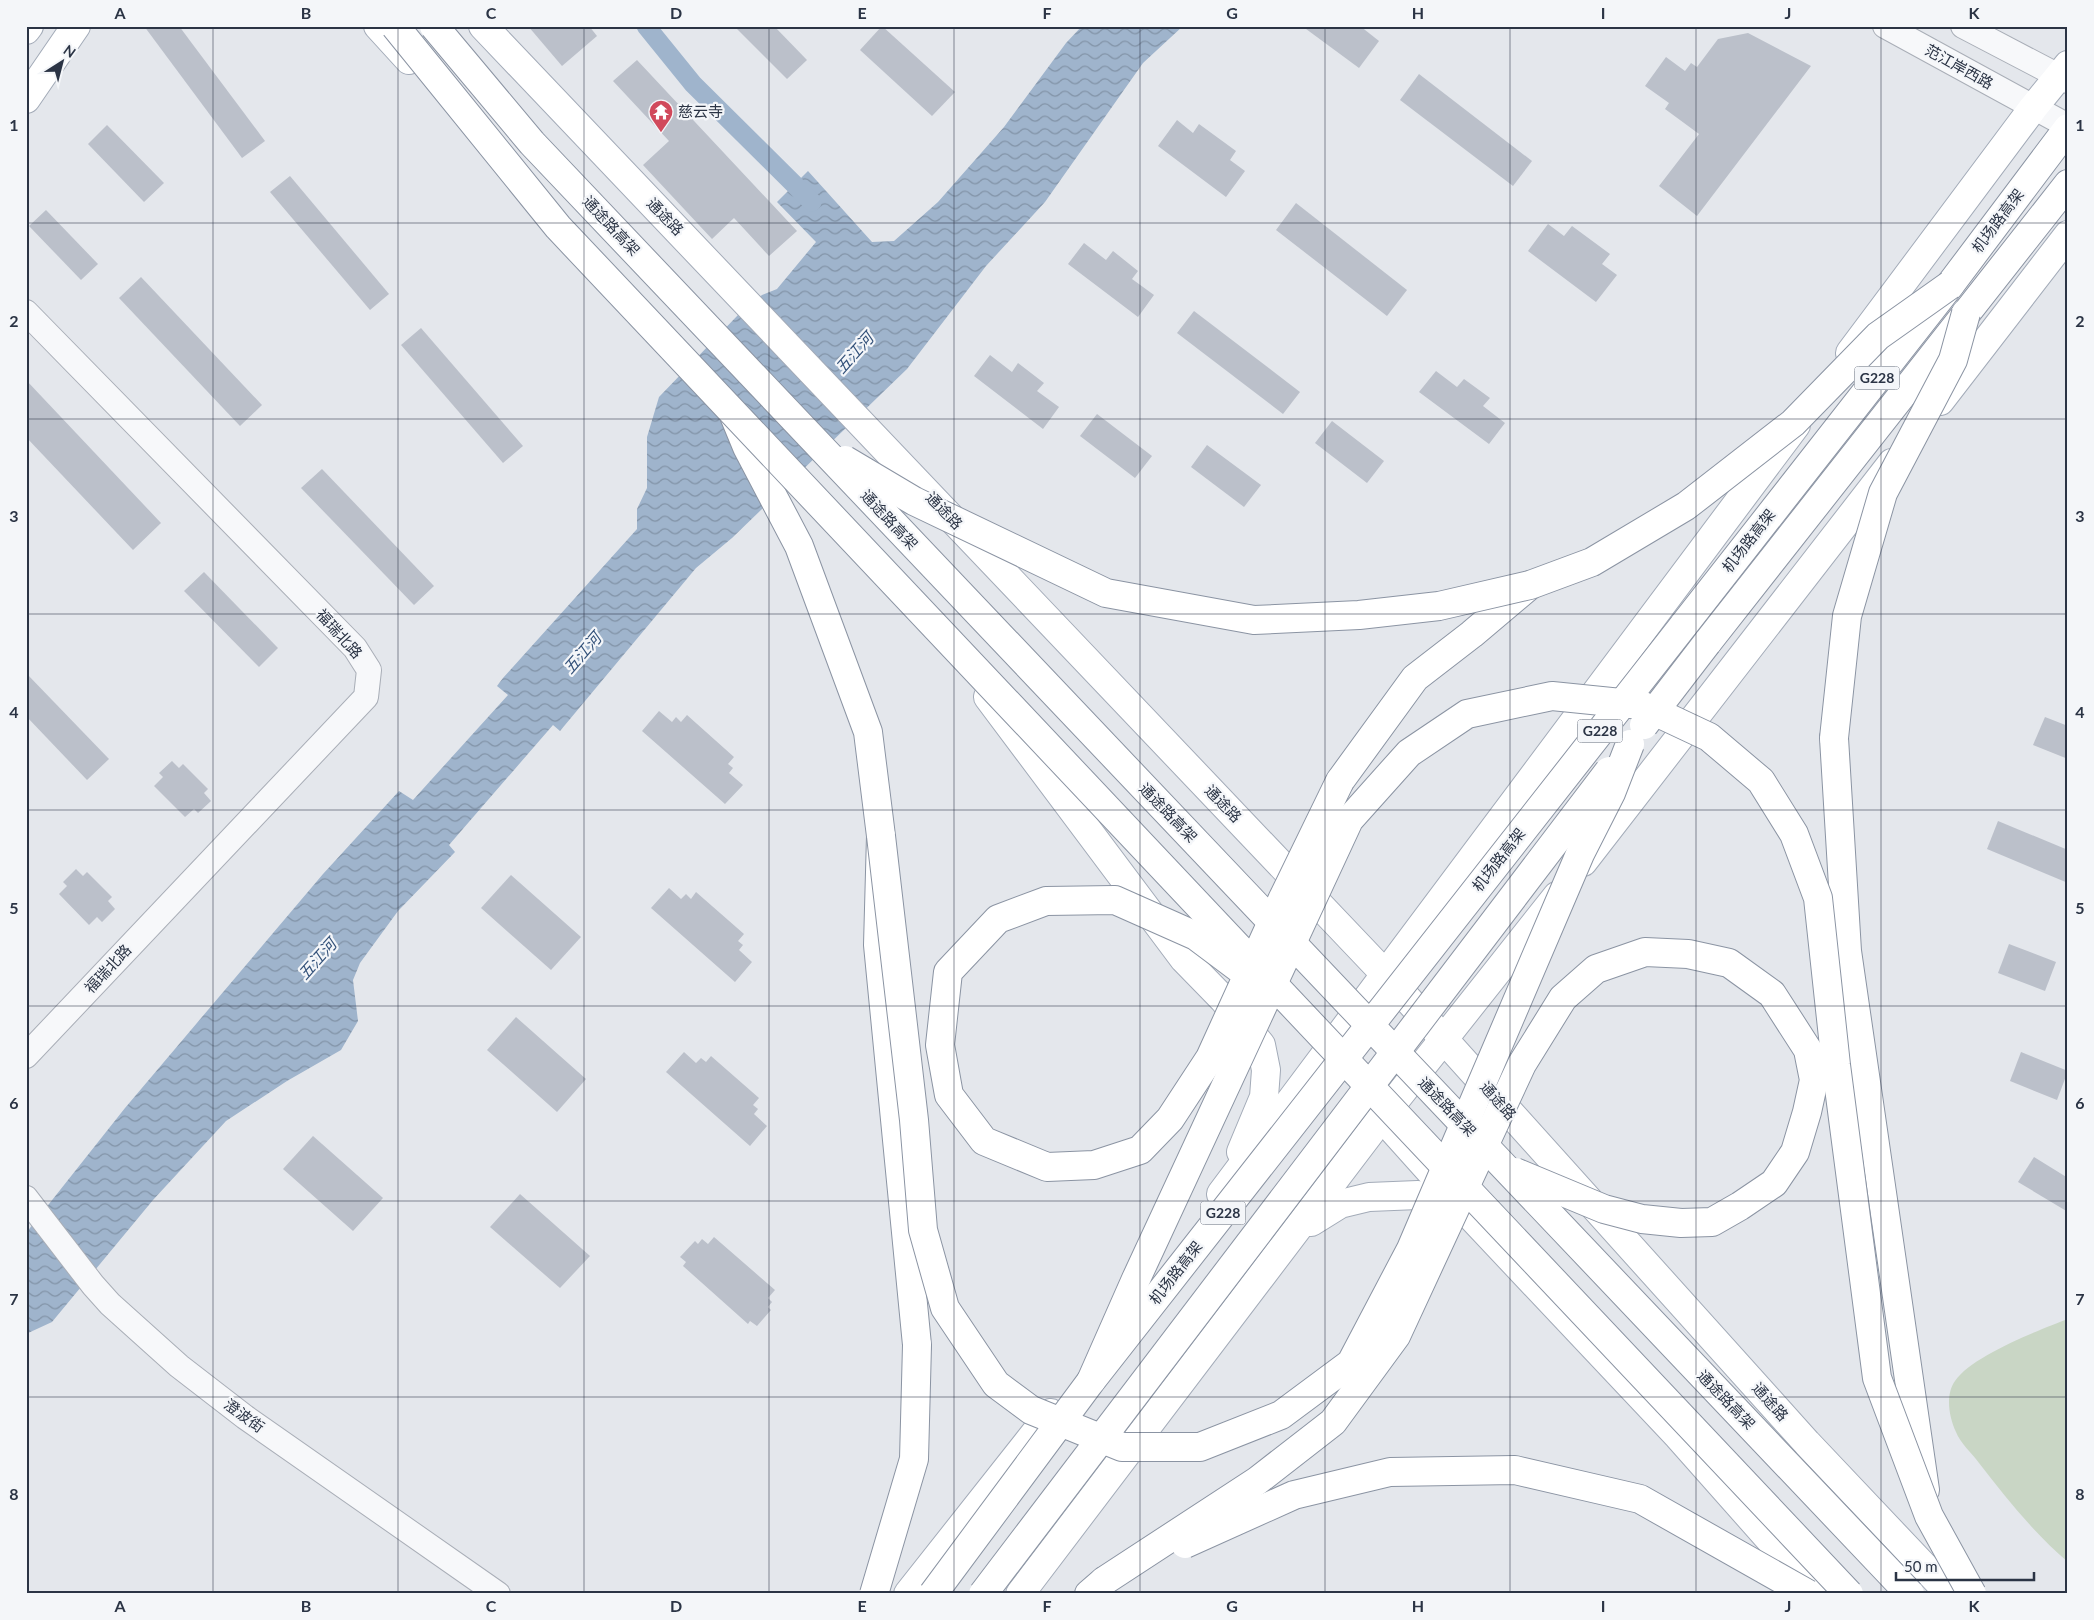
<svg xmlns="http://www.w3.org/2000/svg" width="2094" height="1620" font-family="Lato,'Noto Sans SC',sans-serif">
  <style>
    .green { fill: #c9d6c5 }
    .water { fill: url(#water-waves) }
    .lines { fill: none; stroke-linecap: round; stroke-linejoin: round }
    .canal { stroke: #9fb4cc; stroke-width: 19 }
    .building { fill: #bbc0ca }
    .minor-casing { stroke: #a9aeb7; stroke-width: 26 }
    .major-casing { stroke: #a3abb8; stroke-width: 30 }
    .highway-casing { stroke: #8b94a3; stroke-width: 30 }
    .minor { stroke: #f7f8fa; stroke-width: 24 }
    .major { stroke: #fff; stroke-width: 28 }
    .highway { stroke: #fff; stroke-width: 28 }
    .highway-bridge-casing { stroke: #8b94a3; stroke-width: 30; stroke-linecap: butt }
    .highway-bridge { stroke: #fff; stroke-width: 28 }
    .grid { fill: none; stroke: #2b3445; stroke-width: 1; stroke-opacity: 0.55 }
    .labels { text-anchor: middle; stroke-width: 4.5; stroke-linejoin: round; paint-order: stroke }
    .shield { fill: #f4f6f9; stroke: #676e7b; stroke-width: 1 }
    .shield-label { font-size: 14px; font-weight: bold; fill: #2b3445 }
    .street-label { font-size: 15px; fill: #2b3445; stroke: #f4f6f9 }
    .poi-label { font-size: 15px; fill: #2b3445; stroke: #f4f6f9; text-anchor: start }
    .water-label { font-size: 16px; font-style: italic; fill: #34527a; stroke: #f4f6f9 }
    .neatline { fill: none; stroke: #2b3445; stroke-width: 2 }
    .grid-label { font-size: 16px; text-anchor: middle; font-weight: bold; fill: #2b3445 }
  </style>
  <defs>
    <pattern id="water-waves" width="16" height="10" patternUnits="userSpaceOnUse" patternTransform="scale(1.25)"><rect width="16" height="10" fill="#9fb4cc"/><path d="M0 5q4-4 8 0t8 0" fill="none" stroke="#8293a7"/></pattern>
  </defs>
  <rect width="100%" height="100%" fill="#e4e7ec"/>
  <path class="green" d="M2068,1319V1562C2034,1533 2006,1498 1979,1463C1972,1453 1960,1443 1956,1432C1949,1417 1945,1395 1955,1381C1972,1356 2039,1330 2068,1319Z"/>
  <polygon class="water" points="1082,26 1183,26 1143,63 1045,202 986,266 907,369 732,538 696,568 560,731 553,725 449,845 455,852 398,911 360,963 353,980 358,1021 341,1050 287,1081 226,1121 153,1200 52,1322 26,1334 26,1233 125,1108 323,874 399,791 413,800 508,695 497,686 503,678 637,529 637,509 647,488 647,437 659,397 738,315 762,295 777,289 816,242 777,202 808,171 872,242 894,241 938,202 1004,127 1066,43"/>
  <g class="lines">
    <polyline class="canal" points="646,26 693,84 812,202"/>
  </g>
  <g class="building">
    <polygon points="144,26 179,26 265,141 242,158"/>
    <polygon points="528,26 589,26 597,36 562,66"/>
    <polygon points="734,26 774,26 807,60 787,79"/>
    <polygon points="882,26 955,92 932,116 860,50"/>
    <polygon points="1302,26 1360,26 1379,41 1359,68"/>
    <polygon points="1748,33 1811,66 1697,216 1659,186 1699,134 1665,109 1669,103 1645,86 1666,57 1685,71 1691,63 1697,67 1718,39"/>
    <polygon points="637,60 797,231 769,256 734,218 712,239 643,165 669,141 613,81"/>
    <polygon points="1419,74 1532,161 1513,186 1400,100"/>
    <polygon points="1177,120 1193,133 1199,124 1236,151 1230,160 1245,171 1226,197 1158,146"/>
    <polygon points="107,125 164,183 144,202 88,144"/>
    <polygon points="290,176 389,294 370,310 270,192"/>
    <polygon points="1296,203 1407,290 1387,316 1276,230"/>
    <polygon points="46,210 98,264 81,280 29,226"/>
    <polygon points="1548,224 1564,236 1572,226 1610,254 1602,264 1617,275 1596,302 1528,251"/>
    <polygon points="1084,243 1106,260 1113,251 1138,271 1132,279 1154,295 1138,317 1068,264"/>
    <polygon points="141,277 262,405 240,426 119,298"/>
    <polygon points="1194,311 1300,392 1283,414 1177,333"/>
    <polygon points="421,328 523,446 503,463 401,345"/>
    <polygon points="990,355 1012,372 1018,363 1044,383 1037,391 1059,407 1043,429 974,376"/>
    <polygon points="1436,371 1457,387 1464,379 1490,398 1483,406 1505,423 1489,444 1419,392"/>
    <polygon points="26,380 161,523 133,550 26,437"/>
    <polygon points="1097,414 1152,456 1135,478 1080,436"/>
    <polygon points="1332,421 1384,461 1367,483 1315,443"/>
    <polygon points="1207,445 1261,485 1244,507 1191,467"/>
    <polygon points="322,469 434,586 414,605 301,488"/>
    <polygon points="204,572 278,648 259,667 184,591"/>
    <polygon points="26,673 109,759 87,780 26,716"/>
    <polygon points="659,711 672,722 676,717 681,722 687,715 734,757 728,764 733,768 729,773 743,785 725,804 642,731"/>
    <polygon points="2045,717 2068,726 2068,759 2033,745"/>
    <polygon points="172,761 179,768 183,764 208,789 204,793 211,801 198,813 194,809 185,817 154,786 163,777 159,773"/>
    <polygon points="1998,821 2068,850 2068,883 1987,849"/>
    <polygon points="76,869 83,876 87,872 112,897 108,901 115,909 102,922 97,917 89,925 59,894 67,886 63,882"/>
    <polygon points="511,875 581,937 551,970 481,908"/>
    <polygon points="669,888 681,899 686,894 691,899 696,892 744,934 738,941 743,945 739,950 752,962 735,982 651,908"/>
    <polygon points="2009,944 2056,962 2045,991 1998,973"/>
    <polygon points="516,1017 586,1079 557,1112 487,1050"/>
    <polygon points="684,1052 696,1063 701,1058 706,1062 711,1056 759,1098 753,1105 758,1109 754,1114 767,1126 750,1146 666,1072"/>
    <polygon points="2021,1052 2068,1071 2057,1100 2010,1081"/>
    <polygon points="313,1136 383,1198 353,1231 283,1169"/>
    <polygon points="2034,1157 2068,1178 2068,1212 2018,1182"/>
    <polygon points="520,1194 590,1256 560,1288 490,1227"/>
    <polygon points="714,1237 775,1290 768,1298 772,1302 768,1307 771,1310 757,1326 750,1321 748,1324 683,1266 686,1262 680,1257 695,1241 698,1244 702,1239 708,1244"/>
  </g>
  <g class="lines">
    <defs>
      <g id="minor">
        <polyline points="1885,26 2068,126"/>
        <polyline points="1963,26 2068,81"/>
        <polyline points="26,312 355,648 369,670 366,697 26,1056"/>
        <polyline points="26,1198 93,1285 110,1304 179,1366 245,1417 498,1594"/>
      </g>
      <g id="major">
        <polyline points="378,26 409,60"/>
        <polyline points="483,26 1386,975 1807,1443 1950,1594"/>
        <polyline points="26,30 29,26"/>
        <polyline points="26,99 76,26"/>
        <polyline points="1850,353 2033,108 2068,65"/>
        <polyline points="1940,401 2068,235"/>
        <polyline points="988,697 1184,959 1224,1000 1261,1045 1266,1070 1264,1097 1241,1152"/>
        <polyline points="1583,862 1892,463"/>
        <polyline points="1394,1131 1464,1209 1678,1436 1818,1594"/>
        <polyline points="1221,1194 1796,425"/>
        <polyline points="1311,1222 1340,1204 1369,1197 1418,1195 1455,1206"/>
        <polyline points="908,1594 1051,1413"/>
        <polyline points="1020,1594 1382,1117 1557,896"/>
      </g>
      <g id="highway">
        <polyline points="733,413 747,447 799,546 868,732 881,836 878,945 917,1345"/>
        <polyline points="1683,626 1950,285 2068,128"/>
        <polyline points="1707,643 2068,184"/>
        <polyline points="1834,738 1847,951 1925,1490"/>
        <polyline points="1340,781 1415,678 1472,634 1530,585"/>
        <polyline points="1089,1594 1104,1581"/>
      </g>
    </defs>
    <use href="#minor" class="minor-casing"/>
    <use href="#major" class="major-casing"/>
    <use href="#highway" class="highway-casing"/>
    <use href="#minor" class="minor"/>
    <use href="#major" class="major"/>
    <use href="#highway" class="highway"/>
    <defs>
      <g id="highway-bridge">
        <polyline points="395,26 558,227 1849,1594"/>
        <polyline points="434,26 532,143 1910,1594"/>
        <polyline points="845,460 914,501 1106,593 1254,620 1359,615 1439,606 1530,585 1592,562 1686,506 1793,423 1878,336 1950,285"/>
        <polyline points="1644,725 1707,643"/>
        <polyline points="1834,738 1847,616 1883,493 1953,360 1966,313"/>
        <polyline points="881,836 914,1120 923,1230 945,1308 996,1384 1031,1410 1122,1447 1200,1447 1281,1415 1351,1363 1411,1249 1580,854 1611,793 1630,744"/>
        <polyline points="1244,972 1196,936 1115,900 1046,901 998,919 948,972 940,1045 949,1095 984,1141 1047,1167 1094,1165 1140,1150 1170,1119 1210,1058 1282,900 1340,781"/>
        <polyline points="1091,1381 1136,1279 1349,820 1409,753 1467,714 1552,696 1641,705 1709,737 1761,781 1794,834 1818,898 1836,1065 1877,1378 1929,1516 1972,1594"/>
        <polyline points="1185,1544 1294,1495 1390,1472 1515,1470 1640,1499 1808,1594"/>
        <polyline points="1104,1581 1257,1481 1333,1422 1396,1336 1522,1064 1563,998 1596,969 1645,952 1688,954 1729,963 1772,994 1808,1050 1814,1080 1807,1112 1795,1152 1774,1183 1740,1206 1712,1222 1681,1223 1642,1219 1604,1209 1515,1172"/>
        <polyline points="874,1594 914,1459 917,1345"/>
        <polyline points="933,1594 1091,1381 1683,626"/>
        <polyline points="983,1594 1609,771"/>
      </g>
    </defs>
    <use href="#highway-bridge" class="highway-bridge-casing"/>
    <use href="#highway-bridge" class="highway-bridge"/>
  </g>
  <path class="grid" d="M213,26V1594M398,26V1594M584,26V1594M769,26V1594M954,26V1594M1140,26V1594M1325,26V1594M1510,26V1594M1696,26V1594M1881,26V1594M26,223H2068M26,419H2068M26,614H2068M26,810H2068M26,1006H2068M26,1201H2068M26,1397H2068"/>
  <defs>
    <symbol id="temple-pin" viewBox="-11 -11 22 30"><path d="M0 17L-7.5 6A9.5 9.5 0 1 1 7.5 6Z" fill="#d1495b" stroke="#f4f6f9"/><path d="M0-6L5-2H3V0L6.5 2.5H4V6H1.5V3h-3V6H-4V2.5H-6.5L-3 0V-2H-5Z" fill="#fff"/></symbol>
  </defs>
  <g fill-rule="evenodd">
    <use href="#temple-pin" x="647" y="98" width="28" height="38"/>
  </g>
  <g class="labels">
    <g class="shield">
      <rect x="1854.5" y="366.5" width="45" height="23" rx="4"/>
      <rect x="1577.5" y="719.5" width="45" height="23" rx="4"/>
      <rect x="1200.5" y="1201.5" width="45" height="23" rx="4"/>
    </g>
    <g class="shield-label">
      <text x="1877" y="383">G228</text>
      <text x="1600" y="736">G228</text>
      <text x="1223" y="1218">G228</text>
    </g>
    <g class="street-label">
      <text transform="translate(1959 67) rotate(29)" y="5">范江岸西路</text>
      <text transform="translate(665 217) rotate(46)" y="5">通途路</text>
      <text transform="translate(1998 221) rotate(-53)" y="5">机场路高架</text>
      <text transform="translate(611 226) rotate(47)" y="5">通途路高架</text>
      <text transform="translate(944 511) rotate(46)" y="5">通途路</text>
      <text transform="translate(889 520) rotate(47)" y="5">通途路高架</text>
      <text transform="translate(1749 541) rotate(-52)" y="5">机场路高架</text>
      <text transform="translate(339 634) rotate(48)" y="5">福瑞北路</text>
      <text transform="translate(1223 804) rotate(46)" y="5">通途路</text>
      <text transform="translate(1168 813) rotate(46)" y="5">通途路高架</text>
      <text transform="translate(1499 860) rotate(-52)" y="5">机场路高架</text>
      <text transform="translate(108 969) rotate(-47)" y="5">福瑞北路</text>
      <text transform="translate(1498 1101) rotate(48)" y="5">通途路</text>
      <text transform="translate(1447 1107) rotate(46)" y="5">通途路高架</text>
      <text transform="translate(1176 1273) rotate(-52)" y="5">机场路高架</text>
      <text transform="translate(1726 1400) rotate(46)" y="5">通途路高架</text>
      <text transform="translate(1770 1402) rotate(48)" y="5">通途路</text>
      <text transform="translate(244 1416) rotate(36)" y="5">澄波街</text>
    </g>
    <g class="poi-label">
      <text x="678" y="117">慈云寺</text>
    </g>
    <g class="water-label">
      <text transform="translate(854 353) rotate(-48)" y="6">五江河</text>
      <text transform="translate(582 653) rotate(-49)" y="6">五江河</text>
      <text transform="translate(317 959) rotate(-48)" y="6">五江河</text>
    </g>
  </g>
  <rect width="2094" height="1620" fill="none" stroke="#f4f6f9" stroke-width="55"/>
  <g transform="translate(62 62) rotate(36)" stroke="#f4f6f9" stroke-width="4" paint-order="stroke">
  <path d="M0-4L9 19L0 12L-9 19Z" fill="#2b3445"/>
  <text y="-8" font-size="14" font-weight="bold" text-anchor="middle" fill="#2b3445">N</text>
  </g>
  <path d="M1896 1572v8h138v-8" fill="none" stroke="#2b3445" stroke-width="2.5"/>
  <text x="1904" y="1572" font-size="15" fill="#2b3445" stroke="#f4f6f9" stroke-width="4" paint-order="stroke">50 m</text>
  <rect x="28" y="28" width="2038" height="1564" class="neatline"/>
  <g class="grid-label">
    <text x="120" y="19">A</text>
    <text x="306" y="19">B</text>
    <text x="491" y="19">C</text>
    <text x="676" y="19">D</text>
    <text x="862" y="19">E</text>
    <text x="1047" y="19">F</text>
    <text x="1232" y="19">G</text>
    <text x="1418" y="19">H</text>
    <text x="1603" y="19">I</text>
    <text x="1788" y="19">J</text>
    <text x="1974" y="19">K</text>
    <text x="14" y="131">1</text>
    <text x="2080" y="131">1</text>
    <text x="14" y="327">2</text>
    <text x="2080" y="327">2</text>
    <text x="14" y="522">3</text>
    <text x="2080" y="522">3</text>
    <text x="14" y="718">4</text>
    <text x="2080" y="718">4</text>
    <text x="14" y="914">5</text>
    <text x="2080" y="914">5</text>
    <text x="14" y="1109">6</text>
    <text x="2080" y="1109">6</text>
    <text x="14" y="1305">7</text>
    <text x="2080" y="1305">7</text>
    <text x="14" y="1500">8</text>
    <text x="2080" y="1500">8</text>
    <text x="120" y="1612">A</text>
    <text x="306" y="1612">B</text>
    <text x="491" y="1612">C</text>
    <text x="676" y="1612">D</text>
    <text x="862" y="1612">E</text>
    <text x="1047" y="1612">F</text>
    <text x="1232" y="1612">G</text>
    <text x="1418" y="1612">H</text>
    <text x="1603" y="1612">I</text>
    <text x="1788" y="1612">J</text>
    <text x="1974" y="1612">K</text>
  </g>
</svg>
